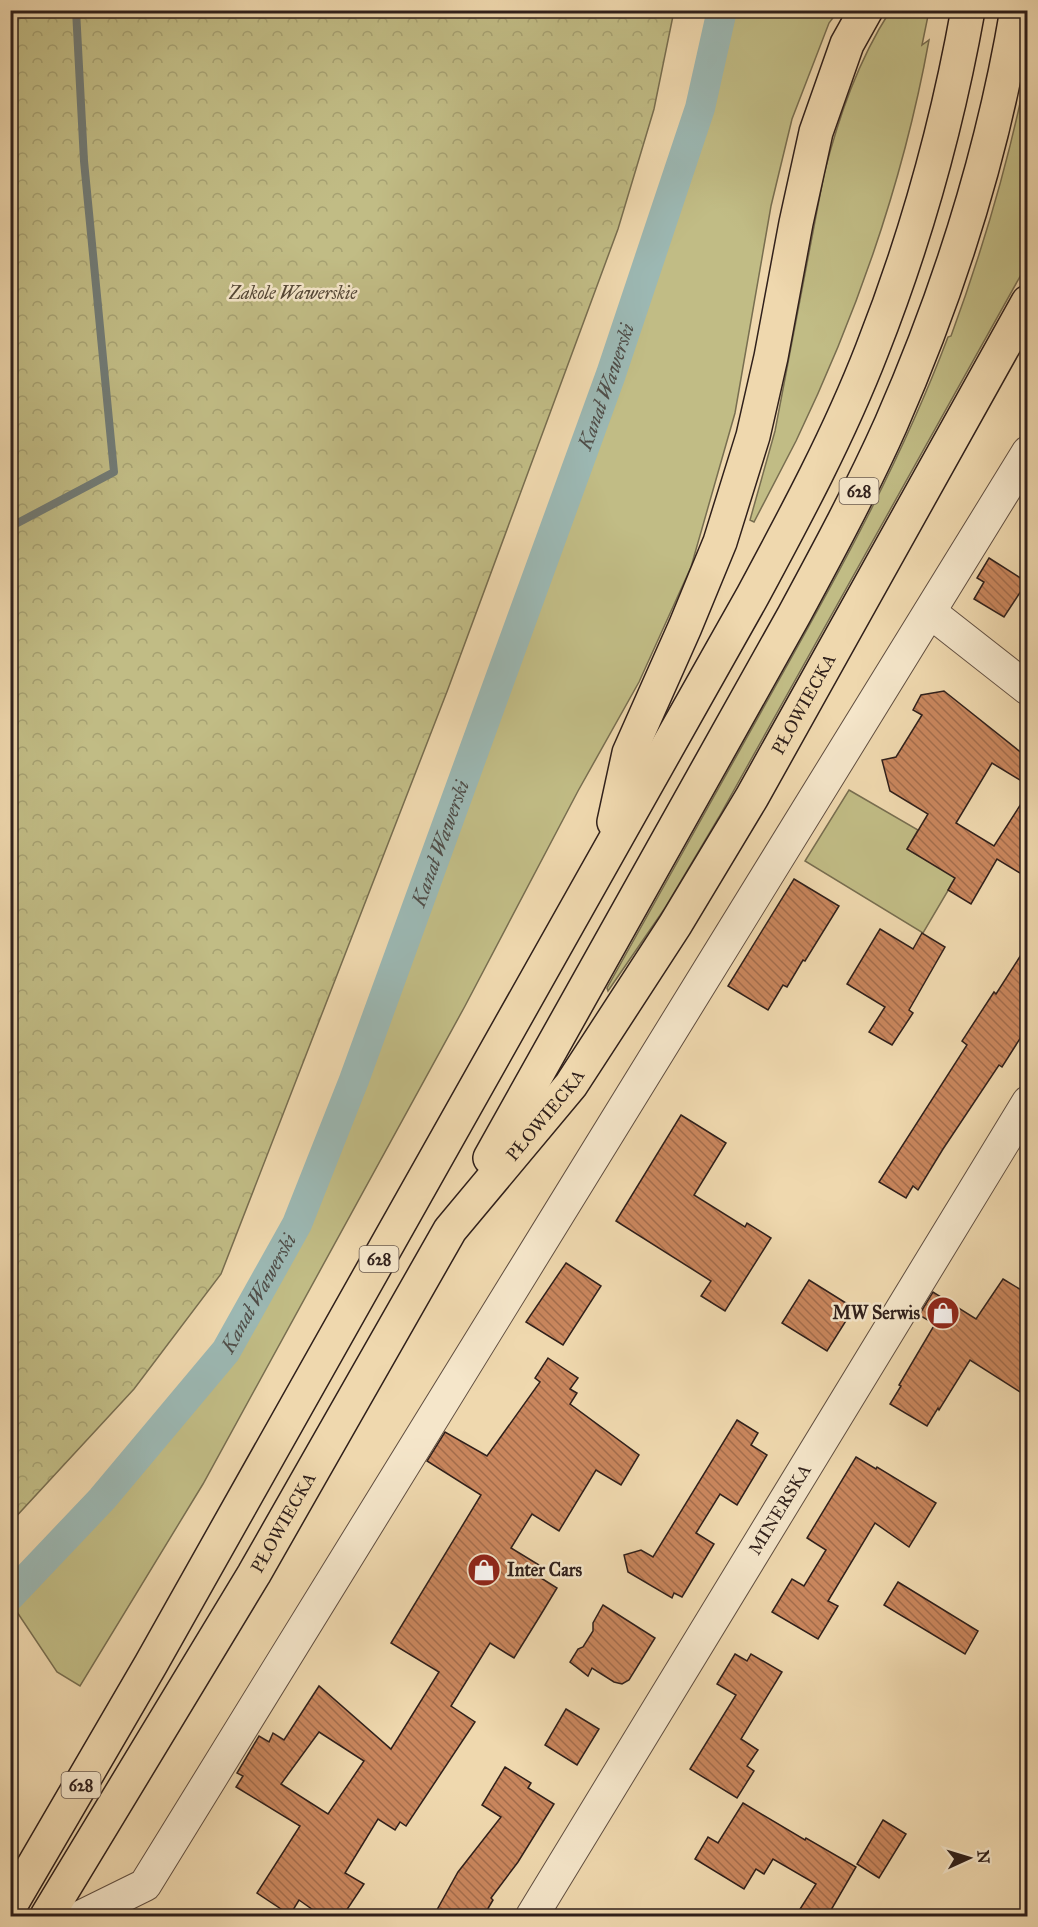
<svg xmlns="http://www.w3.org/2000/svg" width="1038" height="1927" font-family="'IM FELL Great Primer',serif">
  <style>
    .grass { fill: #c1bc85; stroke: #786e50; stroke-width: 1.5 }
    .park { fill: url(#park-crowns); stroke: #786e50; stroke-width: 1.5 }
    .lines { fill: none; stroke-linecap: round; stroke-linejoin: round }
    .stream { stroke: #717b76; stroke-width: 8 }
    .canal { stroke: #9cb8b3; stroke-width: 30 }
    .building { fill: url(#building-back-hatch); stroke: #30201b; stroke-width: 1.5; fill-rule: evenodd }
    .minor-casing { stroke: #604e40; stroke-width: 34 }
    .primary-casing { stroke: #30201b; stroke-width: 36 }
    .minor { stroke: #f5e6ca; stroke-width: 32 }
    .primary { stroke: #efd8ae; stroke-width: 33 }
    .labels { text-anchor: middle; stroke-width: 5; stroke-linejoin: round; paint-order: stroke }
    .shield { fill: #f5e6ca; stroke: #6b5b50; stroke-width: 1.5 }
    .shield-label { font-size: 16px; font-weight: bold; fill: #30201b }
    .park-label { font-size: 18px; font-style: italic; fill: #544736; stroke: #f5e6ca }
    .street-label { font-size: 18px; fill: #30201b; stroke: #f5e6ca }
    .poi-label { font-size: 18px; font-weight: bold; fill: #30201b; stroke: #f5e6ca; text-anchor: end }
    .water-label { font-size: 20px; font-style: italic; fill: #504e49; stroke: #f5e6ca }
  </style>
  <defs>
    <pattern id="park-crowns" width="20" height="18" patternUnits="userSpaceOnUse" patternTransform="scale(1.5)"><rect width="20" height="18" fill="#c1bc85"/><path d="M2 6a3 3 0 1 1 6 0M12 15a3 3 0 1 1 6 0" fill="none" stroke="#a6a172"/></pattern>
    <pattern id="building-back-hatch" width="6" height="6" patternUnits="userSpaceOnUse" patternTransform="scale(1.5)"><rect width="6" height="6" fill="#c9865d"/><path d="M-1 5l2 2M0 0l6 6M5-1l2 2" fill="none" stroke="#a46d4c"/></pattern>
  </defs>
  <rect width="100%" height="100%" fill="#efd8ae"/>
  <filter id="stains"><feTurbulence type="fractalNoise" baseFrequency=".00333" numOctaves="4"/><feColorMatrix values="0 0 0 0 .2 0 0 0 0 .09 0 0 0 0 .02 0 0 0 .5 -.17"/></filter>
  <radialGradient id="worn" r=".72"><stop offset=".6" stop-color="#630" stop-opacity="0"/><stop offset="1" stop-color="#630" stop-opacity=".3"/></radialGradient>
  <g class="grass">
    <polygon points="728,11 838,11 829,23 792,119 771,206 735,413 691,567 639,682 578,791 465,1006 203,1484 80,1686 57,1672 13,1606 235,1351 307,1220 347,1125 656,264 720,60"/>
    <path d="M890,11H929L922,45L929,40C904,178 857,314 796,441C782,468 768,495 754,522L750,520L775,431L824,174C839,116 858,61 890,11Z"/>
    <path d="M1027,70V264L719,817L665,908L608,991L607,988C663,888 719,787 775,687C839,573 902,459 948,337L951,336C983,249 1009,161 1027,70Z"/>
    <polygon points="849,790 918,830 907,849 956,877 923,933 805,861"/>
  </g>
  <polygon class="park" points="11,10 674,11 654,109 618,229 448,689 221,1274 134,1389 11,1522"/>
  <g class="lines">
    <polyline class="stream" points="10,527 114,472 84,161 76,10"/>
    <path class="canal" id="s1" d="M10,1596L102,1499L226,1351L297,1224L354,1080L611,374L700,108L722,10"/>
  </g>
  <g class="building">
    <polygon points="989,558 1027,582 1004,617 974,599 984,582 977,578"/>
    <polygon points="944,691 1028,758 1028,785 992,763 956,823 994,846 1028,793 1028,878 997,859 971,904 948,890 955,878 907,849 928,814 890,791 882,760 896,757 922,715 913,710 921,695"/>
    <polygon points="794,879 839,906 805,961 803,960 787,987 783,985 768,1010 728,986"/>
    <polygon points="880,929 913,949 922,933 945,947 909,1010 913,1013 892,1045 869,1032 885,1007 847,984"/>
    <polygon points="1028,944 1028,1026 1002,1067 999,1065 943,1149 918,1190 913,1186 906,1198 879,1182 967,1045 962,1041 994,992 996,994"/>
    <polygon points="681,1115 726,1143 694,1195 745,1227 747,1223 771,1238 725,1311 701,1296 711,1281 616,1221"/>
    <polygon points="566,1263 601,1286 563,1345 526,1322"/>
    <polygon points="1003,1279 1028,1294 1028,1397 970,1360 939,1410 938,1408 927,1426 890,1404 901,1386 899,1385 935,1324 919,1315 933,1292 976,1319"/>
    <polygon points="809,1280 854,1308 827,1351 782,1323"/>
    <path d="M548,1358L578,1378L570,1389L577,1393L570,1404L639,1455L621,1485L596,1470L559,1531L532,1514L511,1548L539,1565L533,1573L557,1588L540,1616L514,1658L490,1643L451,1706L475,1722L406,1826L400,1822L395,1830L378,1819L345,1873L364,1884L342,1917H323L299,1900L290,1915L257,1893L300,1826L236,1787L243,1776L237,1773L259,1736L269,1742L273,1733L284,1740L319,1686L391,1749L439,1672L391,1643L481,1495L427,1461L445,1432L487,1456L540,1382L535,1378ZM319,1732L364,1761L328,1814L281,1784Z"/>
    <polygon points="737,1420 758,1433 751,1445 767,1455 737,1505 720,1494 696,1533 714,1544 682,1597 674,1593 672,1598 628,1572 624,1555 641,1550 653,1557"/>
    <polygon points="856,1457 876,1469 877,1467 936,1503 909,1547 875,1523 828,1601 838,1606 818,1639 772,1612 792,1579 804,1586 826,1550 807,1538"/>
    <polygon points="898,1582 978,1631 965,1654 884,1605"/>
    <polygon points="603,1605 655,1638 629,1680 622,1684 614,1682 592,1668 588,1676 570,1662 578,1649 583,1647 593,1631 593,1623"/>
    <polygon points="735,1654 747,1661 751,1654 782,1672 741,1739 758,1750 747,1766 754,1771 737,1798 690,1769 736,1695 717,1684"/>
    <polygon points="566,1709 599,1729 577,1765 545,1745"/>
    <polygon points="505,1767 531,1783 528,1788 554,1804 518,1862 491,1898 493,1900 483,1917 433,1917 458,1872 501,1817 482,1805"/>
    <polygon points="743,1803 805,1840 806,1838 856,1867 827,1917 795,1917 816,1884 773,1859 764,1874 756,1869 744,1889 695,1859 708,1837 718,1843"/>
    <polygon points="883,1820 906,1834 879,1878 857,1864"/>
  </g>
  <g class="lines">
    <defs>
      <g id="minor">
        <polyline points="930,612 1028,689"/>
        <polyline points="82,1916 145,1885 1028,452"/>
        <path id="s2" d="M532,1916L1028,1102"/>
      </g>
      <g id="primary">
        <polyline points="614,822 629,753 685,627 720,542 753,436 771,357 796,223 816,132 847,44 866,10"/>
        <path d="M490,1158L794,615C828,552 862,489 891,424C949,292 993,153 1017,10"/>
        <path d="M10,1906L151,1664L753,595C796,515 839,435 872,350C915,241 947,127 968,10"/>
        <path id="s3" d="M47,1916L254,1574L450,1230L571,1085L675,925L752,797L1028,302"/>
      </g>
    </defs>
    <use href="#minor" class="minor-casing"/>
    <use href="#primary" class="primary-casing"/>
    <use href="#minor" class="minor"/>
    <use href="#primary" class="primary"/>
  </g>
  <defs>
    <symbol id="shop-disc" viewBox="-11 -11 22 22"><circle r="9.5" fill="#8f2418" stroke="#f5e6ca"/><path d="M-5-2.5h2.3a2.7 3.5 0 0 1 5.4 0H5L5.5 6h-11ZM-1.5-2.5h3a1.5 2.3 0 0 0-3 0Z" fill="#fff"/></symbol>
  </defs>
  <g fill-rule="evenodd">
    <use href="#shop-disc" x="924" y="1294" width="38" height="38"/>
    <use href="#shop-disc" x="465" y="1551" width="38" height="38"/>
  </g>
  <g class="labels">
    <g class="shield">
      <rect x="839.5" y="478" width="39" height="26" rx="4.5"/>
      <rect x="359.5" y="1246" width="39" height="26" rx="4.5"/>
      <rect x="61.5" y="1772" width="39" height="26" rx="4.5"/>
    </g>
    <g class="shield-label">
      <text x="859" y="497">628</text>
      <text x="379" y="1265">628</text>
      <text x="81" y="1791">628</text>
    </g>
    <g class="park-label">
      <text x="293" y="299">Zakole Wawerskie</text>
    </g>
    <g class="street-label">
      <text dy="6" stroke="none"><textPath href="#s3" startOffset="1431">PŁOWIECKA</textPath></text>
      <text dy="6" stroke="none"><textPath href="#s3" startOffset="945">PŁOWIECKA</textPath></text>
      <text dy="6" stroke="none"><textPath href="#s2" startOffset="476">MINERSKA</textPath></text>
      <text dy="6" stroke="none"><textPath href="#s3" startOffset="459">PŁOWIECKA</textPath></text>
    </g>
    <g class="poi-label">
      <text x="920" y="1319">MW Serwis</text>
      <text x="507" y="1576" text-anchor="start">Inter Cars</text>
    </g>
    <g class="water-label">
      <text dy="7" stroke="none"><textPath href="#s1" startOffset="1365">Kanał Wawerski</textPath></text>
      <text dy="7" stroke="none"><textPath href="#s1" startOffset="879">Kanał Wawerski</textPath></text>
      <text dy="7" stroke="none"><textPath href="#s1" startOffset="393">Kanał Wawerski</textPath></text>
    </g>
  </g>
  <rect width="1038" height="1927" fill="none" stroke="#efd8ae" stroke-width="36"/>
  <rect x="12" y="12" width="1014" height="1903" fill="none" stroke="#30201b" stroke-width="3"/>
  <rect x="18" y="18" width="1002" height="1891" fill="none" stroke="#30201b" stroke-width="1.5"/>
  <g transform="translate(969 1858) rotate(86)" stroke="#f5e6ca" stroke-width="4.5" paint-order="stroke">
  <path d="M0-4.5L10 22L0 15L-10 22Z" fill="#30201b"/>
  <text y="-9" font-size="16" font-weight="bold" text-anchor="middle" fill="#30201b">N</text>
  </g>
  <rect width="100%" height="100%" filter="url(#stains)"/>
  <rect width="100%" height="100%" fill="url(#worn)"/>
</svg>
